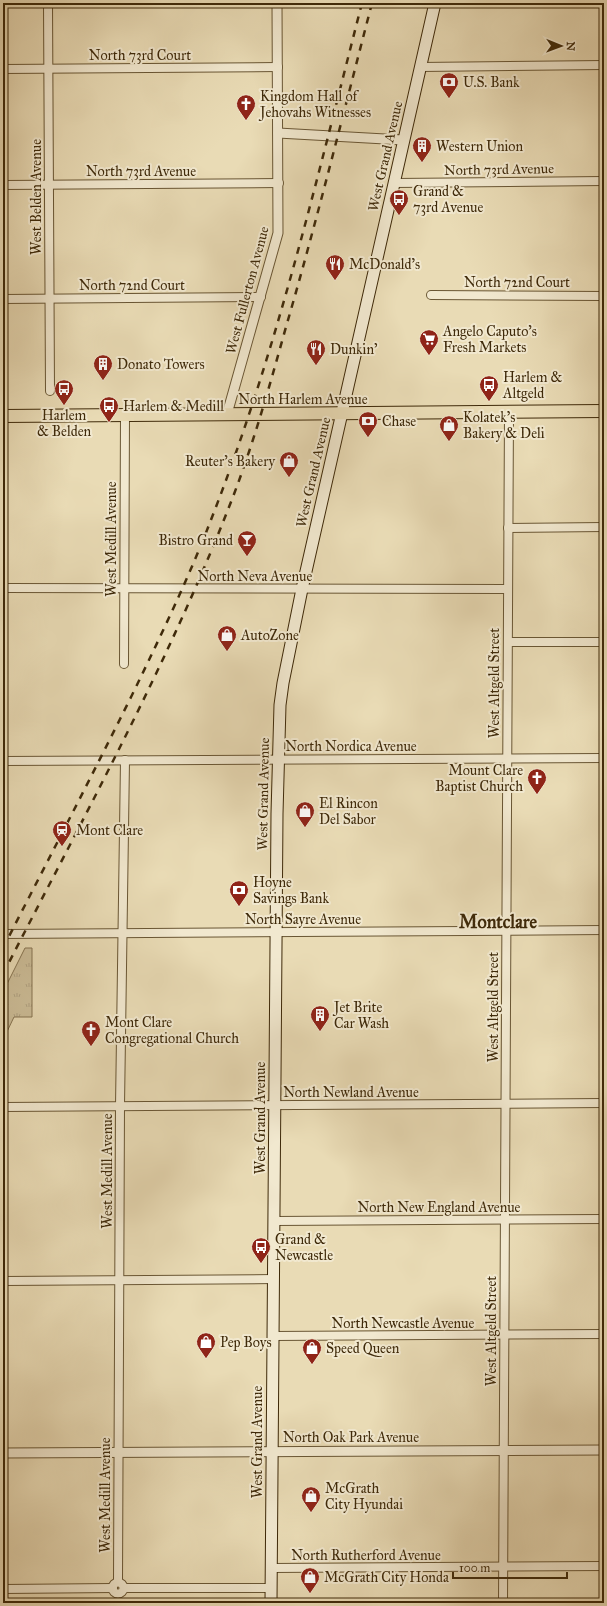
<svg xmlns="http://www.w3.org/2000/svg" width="607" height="1606" font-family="'IM FELL Great Primer',serif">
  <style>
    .grass { fill: url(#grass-tufts); stroke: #857350 }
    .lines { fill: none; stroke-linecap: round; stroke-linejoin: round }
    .minor-casing { stroke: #695634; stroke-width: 10 }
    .tertiary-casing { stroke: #695634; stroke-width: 11 }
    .secondary-casing { stroke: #3e2909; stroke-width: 13 }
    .primary-casing { stroke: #3e2909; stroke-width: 14 }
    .minor { stroke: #f1e8cf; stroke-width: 8 }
    .tertiary { stroke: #f1e8cf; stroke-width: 9 }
    .secondary { stroke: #f1e8cf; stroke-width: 11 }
    .primary { stroke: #e9dbb5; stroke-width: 12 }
    .rail { stroke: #3e2909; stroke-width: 2.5; stroke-dasharray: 7 7; stroke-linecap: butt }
    .labels { text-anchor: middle; stroke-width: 4; stroke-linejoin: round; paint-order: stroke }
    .street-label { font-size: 14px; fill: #3e2909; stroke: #f1e8cf }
    .poi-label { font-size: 14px; fill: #3e2909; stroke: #f1e8cf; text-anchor: start }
    .district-label { font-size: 18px; font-weight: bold; fill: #3e2909; stroke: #f1e8cf }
  </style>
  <defs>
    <pattern id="grass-tufts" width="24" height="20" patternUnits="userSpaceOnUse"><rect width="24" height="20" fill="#ccbd98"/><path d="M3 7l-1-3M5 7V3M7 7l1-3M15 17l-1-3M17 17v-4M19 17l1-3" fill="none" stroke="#b0a282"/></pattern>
  </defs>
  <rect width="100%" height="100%" fill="#e9dbb5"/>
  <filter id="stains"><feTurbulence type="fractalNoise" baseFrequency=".005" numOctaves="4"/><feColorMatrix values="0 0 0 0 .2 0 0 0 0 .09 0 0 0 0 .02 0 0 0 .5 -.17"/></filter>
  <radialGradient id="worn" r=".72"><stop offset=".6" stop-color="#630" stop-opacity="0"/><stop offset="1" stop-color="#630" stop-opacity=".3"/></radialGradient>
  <polygon class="grass" points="25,948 32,948 32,1017 14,1017 3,1040 3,992"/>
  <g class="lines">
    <defs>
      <g id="minor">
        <polyline points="48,3 50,391"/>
        <polyline points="420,67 604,65"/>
        <polyline points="3,69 278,67"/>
        <polyline points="394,183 604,181"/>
        <polyline points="3,185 279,183"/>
        <polyline points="431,295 604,296"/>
        <polyline points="3,299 261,297"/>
        <polyline points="508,528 604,527"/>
        <polyline points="3,588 508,589"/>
        <polyline points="508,642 604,642"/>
        <polyline points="124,664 125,415"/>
        <polyline points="3,761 604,758"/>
        <polyline points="3,934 604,930"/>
        <polyline points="3,1107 604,1103"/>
        <polyline points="274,1221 604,1219"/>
        <polyline points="3,1281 274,1279"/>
        <polyline points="273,1336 604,1334"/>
        <polyline points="272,1568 604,1566"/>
        <polyline points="118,1582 120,1106 125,760"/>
        <circle cx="118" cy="1588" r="5.5"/>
        <polyline points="124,1588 271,1588"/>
        <polyline points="3,1589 113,1588"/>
        <polyline points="503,1603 509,412"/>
      </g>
      <g id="tertiary">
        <polyline points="278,133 403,140"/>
        <polyline points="227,414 278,233 277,3"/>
        <polyline points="3,1453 604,1450"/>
      </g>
      <polyline id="secondary" points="271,1603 277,814 280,705 283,683 302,589 435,3"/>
      <polyline id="primary" points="3,416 604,411"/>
    </defs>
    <use href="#minor" class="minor-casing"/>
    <use href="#tertiary" class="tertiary-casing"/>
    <use href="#secondary" class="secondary-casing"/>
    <use href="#primary" class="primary-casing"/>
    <use href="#minor" class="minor"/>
    <use href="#tertiary" class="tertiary"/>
    <use href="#secondary" class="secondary"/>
    <use href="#primary" class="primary"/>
    <g class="rail">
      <path d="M3,948C47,862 92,776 135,689C163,631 191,573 214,512C278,347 318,174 362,3"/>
      <path d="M3,974C82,820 166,668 229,507C252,449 269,388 286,327C317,220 344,111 372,3"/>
    </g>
  </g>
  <defs>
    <symbol id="bank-pin" viewBox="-11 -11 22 30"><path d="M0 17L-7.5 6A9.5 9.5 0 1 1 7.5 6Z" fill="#8f2418" stroke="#f1e8cf"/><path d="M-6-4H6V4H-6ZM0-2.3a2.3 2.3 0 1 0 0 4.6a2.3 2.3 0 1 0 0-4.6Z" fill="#fff"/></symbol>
    <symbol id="church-pin" viewBox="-11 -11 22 30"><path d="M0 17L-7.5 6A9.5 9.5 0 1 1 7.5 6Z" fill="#8f2418" stroke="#f1e8cf"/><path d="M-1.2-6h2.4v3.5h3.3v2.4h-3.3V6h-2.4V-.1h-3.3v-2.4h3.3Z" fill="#fff"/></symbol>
    <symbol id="building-pin" viewBox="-11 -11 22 30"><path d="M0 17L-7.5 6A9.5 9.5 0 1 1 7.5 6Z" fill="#8f2418" stroke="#f1e8cf"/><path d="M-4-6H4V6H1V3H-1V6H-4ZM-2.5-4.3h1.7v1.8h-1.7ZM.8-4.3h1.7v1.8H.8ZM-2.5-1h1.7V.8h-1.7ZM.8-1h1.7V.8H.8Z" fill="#fff"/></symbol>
    <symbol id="bus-pin" viewBox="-11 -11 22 30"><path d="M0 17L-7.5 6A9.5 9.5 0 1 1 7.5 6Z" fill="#8f2418" stroke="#f1e8cf"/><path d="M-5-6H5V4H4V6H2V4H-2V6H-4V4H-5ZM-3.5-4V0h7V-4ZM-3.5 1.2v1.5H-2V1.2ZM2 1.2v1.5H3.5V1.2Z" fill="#fff"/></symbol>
    <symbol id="restaurant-pin" viewBox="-11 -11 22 30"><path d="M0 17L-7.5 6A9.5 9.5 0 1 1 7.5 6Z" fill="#8f2418" stroke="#f1e8cf"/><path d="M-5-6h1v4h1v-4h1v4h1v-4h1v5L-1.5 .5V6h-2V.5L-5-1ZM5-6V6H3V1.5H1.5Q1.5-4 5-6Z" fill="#fff"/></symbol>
    <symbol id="supermarket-pin" viewBox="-11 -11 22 30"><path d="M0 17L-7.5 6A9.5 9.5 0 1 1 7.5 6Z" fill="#8f2418" stroke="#f1e8cf"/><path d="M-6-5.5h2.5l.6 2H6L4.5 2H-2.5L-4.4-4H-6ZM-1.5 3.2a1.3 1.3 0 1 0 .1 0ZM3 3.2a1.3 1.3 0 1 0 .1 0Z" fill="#fff"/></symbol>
    <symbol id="shop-pin" viewBox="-11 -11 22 30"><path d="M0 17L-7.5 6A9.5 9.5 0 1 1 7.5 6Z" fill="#8f2418" stroke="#f1e8cf"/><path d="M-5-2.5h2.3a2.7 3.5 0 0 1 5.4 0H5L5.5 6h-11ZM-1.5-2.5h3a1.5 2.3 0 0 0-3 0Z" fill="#fff"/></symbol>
    <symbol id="bar-pin" viewBox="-11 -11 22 30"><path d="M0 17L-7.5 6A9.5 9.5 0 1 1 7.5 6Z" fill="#8f2418" stroke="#f1e8cf"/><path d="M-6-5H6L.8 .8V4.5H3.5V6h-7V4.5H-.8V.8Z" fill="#fff"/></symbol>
    <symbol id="station-pin" viewBox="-11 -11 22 30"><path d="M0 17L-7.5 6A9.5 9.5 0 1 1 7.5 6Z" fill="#8f2418" stroke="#f1e8cf"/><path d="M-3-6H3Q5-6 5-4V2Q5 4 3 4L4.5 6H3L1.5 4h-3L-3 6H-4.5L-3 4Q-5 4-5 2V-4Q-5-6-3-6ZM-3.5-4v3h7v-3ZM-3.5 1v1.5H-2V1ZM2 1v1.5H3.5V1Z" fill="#fff"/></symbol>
  </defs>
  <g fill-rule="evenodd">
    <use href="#bank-pin" x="438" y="71" width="22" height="30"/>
    <use href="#church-pin" x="235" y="93" width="22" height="30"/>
    <use href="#building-pin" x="411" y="135" width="22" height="30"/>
    <use href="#bus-pin" x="388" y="188" width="22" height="30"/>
    <use href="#restaurant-pin" x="324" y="253" width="22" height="30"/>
    <use href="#supermarket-pin" x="418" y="328" width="22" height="30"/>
    <use href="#restaurant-pin" x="305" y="338" width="22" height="30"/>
    <use href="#building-pin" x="92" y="353" width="22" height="30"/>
    <use href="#bus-pin" x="478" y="374" width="22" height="30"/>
    <use href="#bus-pin" x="53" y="378" width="22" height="30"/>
    <use href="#bus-pin" x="98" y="395" width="22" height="30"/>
    <use href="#bank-pin" x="357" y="410" width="22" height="30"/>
    <use href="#shop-pin" x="438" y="414" width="22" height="30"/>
    <use href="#shop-pin" x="278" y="450" width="22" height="30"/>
    <use href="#bar-pin" x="236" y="529" width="22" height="30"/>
    <use href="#shop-pin" x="216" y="624" width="22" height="30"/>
    <use href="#church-pin" x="526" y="767" width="22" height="30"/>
    <use href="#shop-pin" x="294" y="800" width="22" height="30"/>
    <use href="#station-pin" x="51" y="819" width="22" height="30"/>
    <use href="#bank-pin" x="228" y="879" width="22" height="30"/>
    <use href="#building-pin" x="309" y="1004" width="22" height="30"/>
    <use href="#church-pin" x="80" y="1019" width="22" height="30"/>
    <use href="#bus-pin" x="250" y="1236" width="22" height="30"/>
    <use href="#shop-pin" x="195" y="1331" width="22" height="30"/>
    <use href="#shop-pin" x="301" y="1337" width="22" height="30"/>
    <use href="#shop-pin" x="300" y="1485" width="22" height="30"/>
    <use href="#shop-pin" x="299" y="1566" width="22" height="30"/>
  </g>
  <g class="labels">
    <g class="street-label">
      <text x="140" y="60">North 73rd Court</text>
      <text transform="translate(385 156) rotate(-77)" y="5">West Grand Avenue</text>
      <text transform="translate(499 169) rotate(-1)" y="5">North 73rd Avenue</text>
      <text x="141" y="176">North 73rd Avenue</text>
      <text transform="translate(36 197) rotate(-90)" y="5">West Belden Avenue</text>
      <text x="517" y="287">North 72nd Court</text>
      <text x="132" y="290">North 72nd Court</text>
      <text transform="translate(247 290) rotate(-75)" y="5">West Fullerton Avenue</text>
      <text x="303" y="404">North Harlem Avenue</text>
      <text transform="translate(313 472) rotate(-77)" y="5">West Grand Avenue</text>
      <text transform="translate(111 539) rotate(-90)" y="5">West Medill Avenue</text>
      <text x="255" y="581">North Neva Avenue</text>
      <text transform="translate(494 683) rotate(-90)" y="5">West Altgeld Street</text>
      <text x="351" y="751">North Nordica Avenue</text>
      <text transform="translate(263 794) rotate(-89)" y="5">West Grand Avenue</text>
      <text x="303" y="924">North Sayre Avenue</text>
      <text transform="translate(493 1007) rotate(-90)" y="5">West Altgeld Street</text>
      <text x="351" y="1097">North Newland Avenue</text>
      <text transform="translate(260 1118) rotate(-90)" y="5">West Grand Avenue</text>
      <text transform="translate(107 1171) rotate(-90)" y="5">West Medill Avenue</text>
      <text x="439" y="1212">North New England Avenue</text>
      <text x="403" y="1328">North Newcastle Avenue</text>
      <text transform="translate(491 1331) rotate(-90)" y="5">West Altgeld Street</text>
      <text x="351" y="1442">North Oak Park Avenue</text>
      <text transform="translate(257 1442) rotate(-90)" y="5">West Grand Avenue</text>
      <text transform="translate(105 1495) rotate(-90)" y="5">West Medill Avenue</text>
      <text x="366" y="1560">North Rutherford Avenue</text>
    </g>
    <g class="poi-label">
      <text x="463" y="87">U.S. Bank</text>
      <text x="260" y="101">Kingdom Hall of<tspan x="260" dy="16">Jehovahs Witnesses</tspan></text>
      <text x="436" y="151">Western Union</text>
      <text x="413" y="196">Grand &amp;<tspan x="413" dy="16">73rd Avenue</tspan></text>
      <text x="349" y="269">McDonald's</text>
      <text x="443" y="336">Angelo Caputo's<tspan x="443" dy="16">Fresh Markets</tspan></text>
      <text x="330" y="354">Dunkin'</text>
      <text x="117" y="369">Donato Towers</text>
      <text x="503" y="382">Harlem &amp;<tspan x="503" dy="16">Altgeld</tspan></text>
      <text x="123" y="411">Harlem &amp; Medill</text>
      <text x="64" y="420" text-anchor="middle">Harlem<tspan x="64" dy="16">&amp; Belden</tspan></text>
      <text x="463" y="422">Kolatek’s<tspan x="463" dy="16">Bakery &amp; Deli</tspan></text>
      <text x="382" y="426">Chase</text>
      <text x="275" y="466" text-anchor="end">Reuter’s Bakery</text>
      <text x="233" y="545" text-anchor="end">Bistro Grand</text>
      <text x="241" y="640">AutoZone</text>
      <text x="523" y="775" text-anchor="end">Mount Clare<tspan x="523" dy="16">Baptist Church</tspan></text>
      <text x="319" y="808">El Rincon<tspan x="319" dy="16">Del Sabor</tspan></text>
      <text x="76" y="835">Mont Clare</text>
      <text x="253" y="887">Hoyne<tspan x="253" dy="16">Savings Bank</tspan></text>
      <text x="334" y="1012">Jet Brite<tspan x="334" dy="16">Car Wash</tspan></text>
      <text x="105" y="1027">Mont Clare<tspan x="105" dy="16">Congregational Church</tspan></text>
      <text x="275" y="1244">Grand &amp;<tspan x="275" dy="16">Newcastle</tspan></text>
      <text x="220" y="1347">Pep Boys</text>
      <text x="326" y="1353">Speed Queen</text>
      <text x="325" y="1493">McGrath<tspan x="325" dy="16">City Hyundai</tspan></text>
      <text x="324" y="1582">McGrath City Honda</text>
    </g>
    <g class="district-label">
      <text x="498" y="928">Montclare</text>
    </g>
  </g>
  <rect width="607" height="1606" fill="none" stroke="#e9dbb5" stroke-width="16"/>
  <rect x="4" y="4" width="599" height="1598" fill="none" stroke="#3e2909" stroke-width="2"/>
  <rect x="8" y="8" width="591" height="1590" fill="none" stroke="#3e2909"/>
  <g transform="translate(561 46) rotate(91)" stroke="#f1e8cf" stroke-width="3" paint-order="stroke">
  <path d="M0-3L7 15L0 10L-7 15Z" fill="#3e2909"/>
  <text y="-6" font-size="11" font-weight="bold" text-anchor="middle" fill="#3e2909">N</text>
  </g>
  <path d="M453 1572v6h114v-6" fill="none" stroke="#3e2909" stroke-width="2"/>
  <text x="459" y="1572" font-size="12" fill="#3e2909" stroke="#f1e8cf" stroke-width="3" paint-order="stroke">100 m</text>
  <rect width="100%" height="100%" filter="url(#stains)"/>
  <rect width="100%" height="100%" fill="url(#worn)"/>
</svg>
